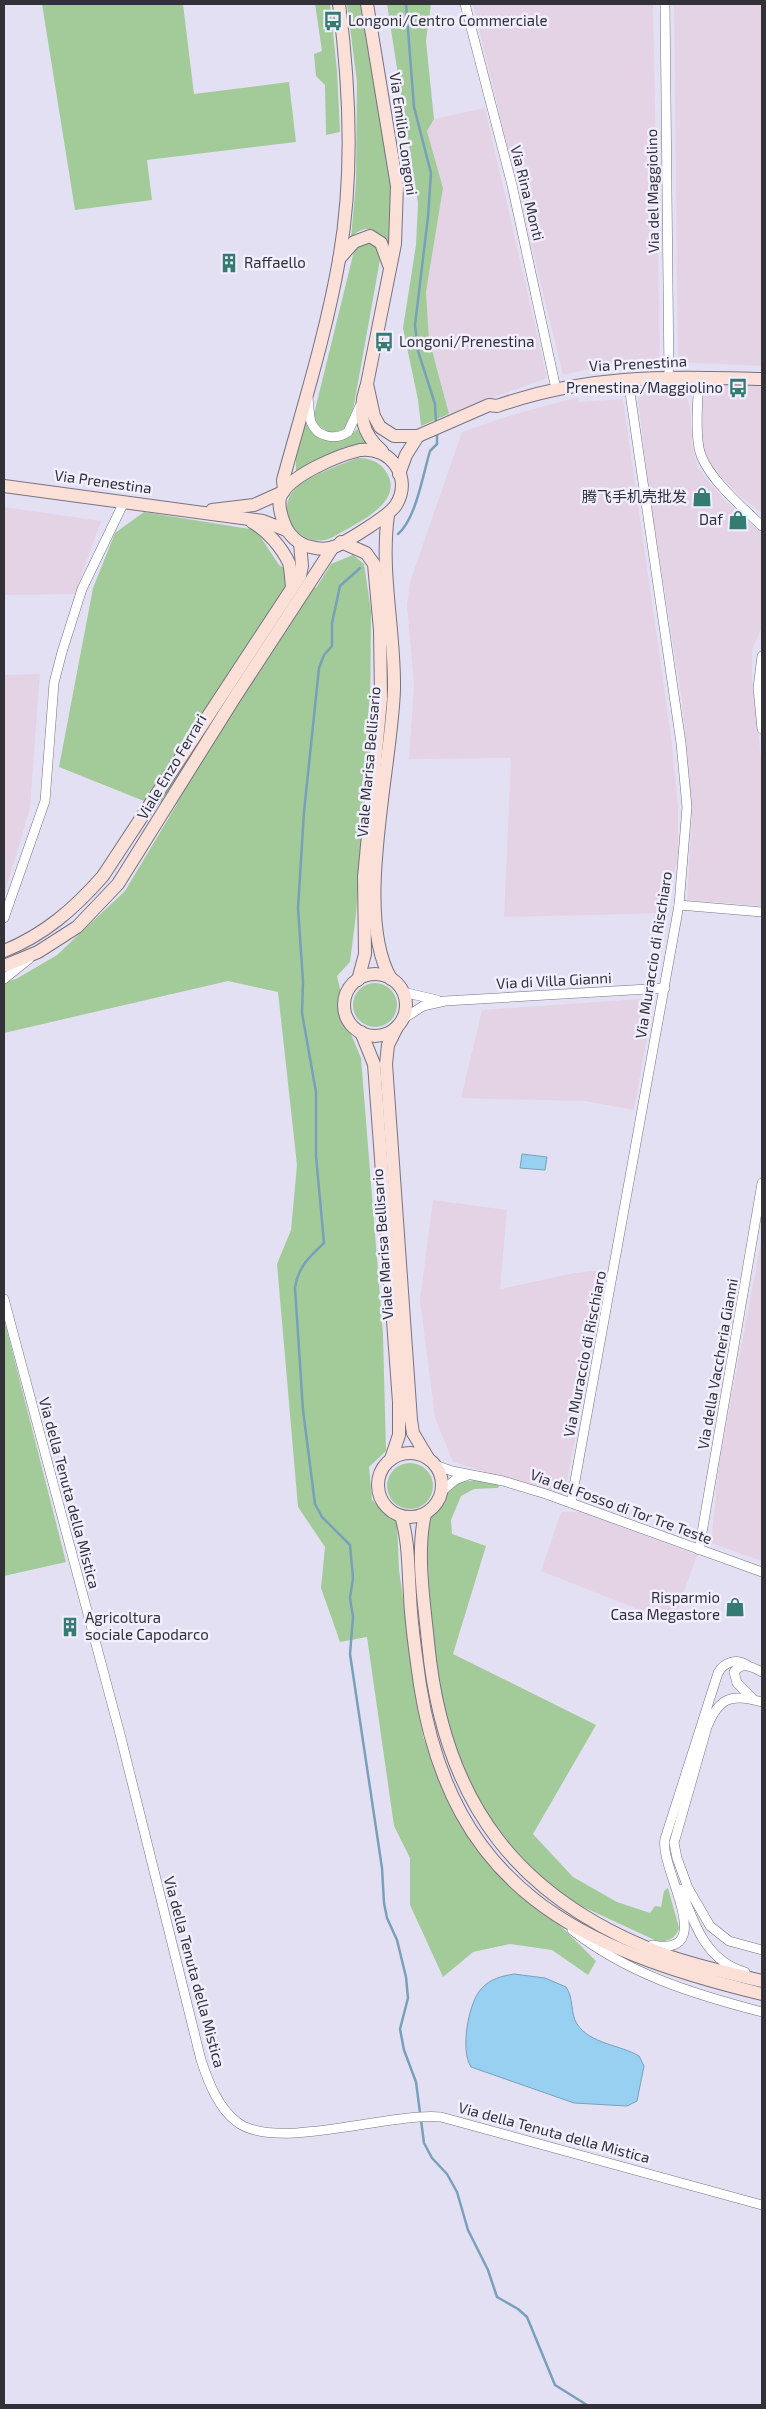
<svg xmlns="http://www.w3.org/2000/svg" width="766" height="2409" font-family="'Exo 2','Noto Sans SC',sans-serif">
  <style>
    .industrial { fill: #e3d3e5 }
    .green { fill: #a3cb99 }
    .water { fill: #98d0f2; stroke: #79a0ba }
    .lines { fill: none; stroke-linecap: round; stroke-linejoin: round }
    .stream { stroke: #79a0ba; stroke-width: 2.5 }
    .street-casing { stroke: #777384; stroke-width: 10 }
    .secondary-casing { stroke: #777384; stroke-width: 14 }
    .street { stroke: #fff; stroke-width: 9 }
    .secondary { stroke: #fbe0d7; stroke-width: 12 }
    .labels { text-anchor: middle; stroke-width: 5; stroke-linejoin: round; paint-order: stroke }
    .poi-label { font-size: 15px; fill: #323138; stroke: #f1eefe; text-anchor: start }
    .street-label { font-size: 15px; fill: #323138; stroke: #f1eefe }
  </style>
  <rect width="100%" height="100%" fill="#e4e0f4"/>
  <g class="industrial">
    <polygon points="473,4 653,4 660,365 616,363 563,375"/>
    <polygon points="674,4 762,4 762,366 678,362"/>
    <polygon points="485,108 547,378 449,414 429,339 426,292 443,188 427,131 434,119"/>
    <polygon points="703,384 762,385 762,513 740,496 712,467 702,445"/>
    <polygon points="644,389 684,389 690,408 692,445 698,468 724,500 762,533 762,626 752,650 752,677 762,766 762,906 687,900 692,818 688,760 682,700 650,498 638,398"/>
    <polygon points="579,397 579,402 623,399 671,736 678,806 678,853 667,913 504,917 511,758 409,759 414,685 407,605 410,582 462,432 508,416"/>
    <polygon points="4,507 101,521 75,594 4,595"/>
    <polygon points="40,674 30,808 4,896 4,675"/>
    <polygon points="654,998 634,1110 585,1101 461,1098 482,1010"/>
    <polygon points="433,1200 507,1210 500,1289 575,1273 602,1270 598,1318 564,1496 453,1462 435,1418 420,1300"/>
    <polygon points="762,1237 762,1561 711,1543 719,1464"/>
    <polygon points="561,1512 582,1512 697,1555 673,1623 541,1571"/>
  </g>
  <g class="green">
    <polygon points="42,4 183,4 194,94 289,82 296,142 147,160 152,200 75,210"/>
    <polygon points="315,4 330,4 337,71 340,132 326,135 325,85 316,76 314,54 322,51"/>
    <path d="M347,4H360L391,186L389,243C378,229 363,223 351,238L356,182L357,82Z"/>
    <polygon points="387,4 431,4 426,41 434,119 427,131 443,188 426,292 429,339 449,414 421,426 418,400 403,328 416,245 418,203"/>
    <path d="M371,240L381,254L352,416C347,429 343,431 329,433L317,424L314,414L354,251L356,246Z"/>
    <path d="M306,420C313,445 341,446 357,429L366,443L348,447L296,473V457Z"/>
    <path d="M358,458C369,458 378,461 385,470C408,502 356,523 335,536C305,554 272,515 294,490C304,478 343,463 358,458Z"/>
    <polygon points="144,512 256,530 279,565 316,588 331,564 353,555 364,564 371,611 370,735 356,915 350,962 337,976 349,1029 361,1058 383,1334 386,1451 369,1467 372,1500 397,1521 399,1570 423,1737 470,1836 596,1961 588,1975 552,1950 510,1944 473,1952 443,1977 410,1905 410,1858 394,1826 367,1637 340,1642 321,1588 325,1547 298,1507 277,1264 291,1230 297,1165 278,992 228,981 4,1033 4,982 16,979 57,955 125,891 177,804 144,801 59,767 93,588 115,533"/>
    <circle cx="375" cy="1005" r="22"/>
    <polygon points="4,1319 66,1562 4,1576"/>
    <circle cx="410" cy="1486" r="23"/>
    <path d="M477,1480L500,1484L498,1488L474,1489L461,1496L451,1520L452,1534L486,1546L453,1654L596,1725L533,1834L573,1877L617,1902L650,1913L655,1906L661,1907L664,1891L668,1888L679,1928C676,1938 669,1941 659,1942L566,1899L549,1885L493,1827L474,1793L462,1764L445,1718L431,1625L426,1526L448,1490L461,1482Z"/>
  </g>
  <g class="water">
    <polygon points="522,1154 547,1157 545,1170 520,1168"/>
    <path d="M514,1974L545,1978L566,1987C574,1998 570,2013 577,2024C590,2044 621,2045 639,2056L644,2066L637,2101L627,2106L574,2103L471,2067C460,2051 468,2002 482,1988C490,1979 502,1976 514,1974Z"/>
  </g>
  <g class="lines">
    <g class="stream">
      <polyline points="406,4 414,107 431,173 428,217 415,325 418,351 435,404 436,422"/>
      <path d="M398,534C416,519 423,474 430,451L437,444V433"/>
      <path d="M360,568L340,586L332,623V646L324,655L319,668L304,812L298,908L303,981L302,1013L316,1092V1156L324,1243C309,1257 298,1267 295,1288L303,1410L315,1504L322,1517L350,1545L353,1578L350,1598L353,1617L350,1654L382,1868L384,1903L387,1918L397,1940L406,1977L408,1998L400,2029L404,2050L416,2082L424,2143L432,2158L447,2174L457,2192L468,2230L488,2270L497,2297L518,2309L527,2317L555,2385L587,2405"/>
    </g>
    <defs>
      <g id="street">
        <polyline points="465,4 512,185 556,389"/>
        <polyline points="665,4 669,378"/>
        <path d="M699,378C698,400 695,426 699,448C704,475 743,508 762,526"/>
        <path d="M308,398C309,406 309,414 311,422C317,437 335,441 348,432L360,406"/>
        <polyline points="762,656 758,688 762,729"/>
        <polyline points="679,905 762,912"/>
        <polyline points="4,918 45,801 54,683 62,652 82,589 124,502"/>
        <polyline points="4,979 29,959"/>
        <polyline points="403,992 437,1000"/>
        <polyline points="403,1019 423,1006 445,1001 665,988"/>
        <path d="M4,1299L120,1734L201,2060C208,2081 218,2108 237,2122C276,2152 389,2112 441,2117L762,2205"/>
        <polyline points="435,1465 452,1471 503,1481 546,1494 762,1572"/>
        <polyline points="442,1491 455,1480 468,1475"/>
        <polyline points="571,1503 679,905 687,807 681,743 628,379"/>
        <polyline points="699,1550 762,1183"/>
        <path d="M752,1698L737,1683L734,1672C743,1661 752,1667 762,1672"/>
        <path d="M762,1702C732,1693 719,1697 707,1727L674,1843L677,1858L688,1888L710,1926L729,1941L762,1950"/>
        <path d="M681,1889C694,1924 706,1961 745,1972"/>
        <path d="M572,1930C628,1974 693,1994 762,2012"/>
        <path d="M652,1945C720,1958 659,1869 665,1839L718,1673C724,1662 736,1658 747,1665"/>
      </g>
      <g id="secondary">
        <polyline points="367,4 397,186 395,244 367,384 374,416 380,427 394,436 418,436"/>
        <polyline points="339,259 354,242 370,236 381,243 389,265"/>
        <path d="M366,387C358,413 361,433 382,451"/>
        <path d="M360,450C391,446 413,478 396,505C389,516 346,542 334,547C327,549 318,549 311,547C299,545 288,535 284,523C281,515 278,506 280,498C287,476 339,455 360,450Z"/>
        <path d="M399,474L406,455L418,436L489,405L497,406C589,374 667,377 762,379"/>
        <polyline points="4,486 263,521 286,530"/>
        <path d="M284,491L283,480C303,407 326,334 339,260C354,176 350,88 339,4"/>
        <polyline points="212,510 254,505 283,492"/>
        <path d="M388,515C380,573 395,631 394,689C392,766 353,914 391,979"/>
        <path d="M252,522C267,530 282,548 289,563C291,570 291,579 292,587"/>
        <polyline points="341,542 366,553 374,564 380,630 381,699 364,877 365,954 358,980"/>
        <path d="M4,951C44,935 74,909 103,876L300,576L302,566L300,543"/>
        <polyline points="4,966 38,952 77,927 118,884 235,697 333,547"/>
        <circle cx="375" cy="1005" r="31"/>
        <polyline points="397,1027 388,1045 386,1064 411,1420 413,1433 428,1458"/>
        <polyline points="361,1032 374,1064 399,1402 399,1435 391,1459"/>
        <circle cx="410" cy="1485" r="32"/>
        <path d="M425,1514C416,1552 424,1602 428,1642C443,1803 518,1902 671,1957C701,1967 732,1974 762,1981"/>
        <path d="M401,1516C409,1541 408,1569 410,1595C411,1625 416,1655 420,1685C452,1889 578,1949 762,1994"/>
      </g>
    </defs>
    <use href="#street" class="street-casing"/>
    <use href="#secondary" class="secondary-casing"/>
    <use href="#street" class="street"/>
    <use href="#secondary" class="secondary"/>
  </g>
  <defs>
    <symbol id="bus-bare" viewBox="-9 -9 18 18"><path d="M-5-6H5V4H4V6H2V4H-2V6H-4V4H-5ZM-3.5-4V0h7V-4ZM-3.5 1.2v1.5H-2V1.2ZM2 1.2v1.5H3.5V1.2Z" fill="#357b72" stroke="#f1eefe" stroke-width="2.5" paint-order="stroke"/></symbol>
    <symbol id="building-bare" viewBox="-9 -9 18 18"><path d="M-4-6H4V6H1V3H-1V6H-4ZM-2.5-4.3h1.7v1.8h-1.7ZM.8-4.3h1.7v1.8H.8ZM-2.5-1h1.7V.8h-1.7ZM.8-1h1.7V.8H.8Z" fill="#357b72" stroke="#f1eefe" stroke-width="2.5" paint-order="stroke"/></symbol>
    <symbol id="shop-bare" viewBox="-9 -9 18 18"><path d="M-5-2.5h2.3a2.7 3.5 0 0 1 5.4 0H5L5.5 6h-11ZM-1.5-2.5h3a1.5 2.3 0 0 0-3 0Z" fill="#357b72" stroke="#f1eefe" stroke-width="2.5" paint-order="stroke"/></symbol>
  </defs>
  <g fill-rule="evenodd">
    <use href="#bus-bare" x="319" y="7" width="28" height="28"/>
    <use href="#building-bare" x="215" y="249" width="28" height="28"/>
    <use href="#bus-bare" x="370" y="328" width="28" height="28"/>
    <use href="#bus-bare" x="724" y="374" width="28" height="28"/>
    <use href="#shop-bare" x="688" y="483" width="28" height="28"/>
    <use href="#shop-bare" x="724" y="506" width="28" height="28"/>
    <use href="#shop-bare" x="721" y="1593" width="28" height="28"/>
    <use href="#building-bare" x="56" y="1613" width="28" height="28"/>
  </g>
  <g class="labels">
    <g class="poi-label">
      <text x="348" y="26">Longoni/Centro Commerciale</text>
      <text x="244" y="268">Raffaello</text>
      <text x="399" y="347">Longoni/Prenestina</text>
      <text x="723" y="393" text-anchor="end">Prenestina/Maggiolino</text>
      <text x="687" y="502" text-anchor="end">腾飞手机壳批发</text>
      <text x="723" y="525" text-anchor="end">Daf</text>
      <text x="720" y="1603" text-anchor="end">Risparmio<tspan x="720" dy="17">Casa Megastore</tspan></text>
      <text x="85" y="1623">Agricoltura<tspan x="85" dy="17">sociale Capodarco</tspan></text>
    </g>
    <g class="street-label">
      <text transform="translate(403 134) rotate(82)" y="5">Via Emilio Longoni</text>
      <text transform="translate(653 191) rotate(-91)" y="5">Via del Maggiolino</text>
      <text transform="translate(527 193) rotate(76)" y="5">Via Rina Monti</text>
      <text transform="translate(638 364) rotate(-3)" y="5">Via Prenestina</text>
      <text transform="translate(103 482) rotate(8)" y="5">Via Prenestina</text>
      <text transform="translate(369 762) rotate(-85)" y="5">Viale Marisa Bellisario</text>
      <text transform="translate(172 767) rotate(-59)" y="5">Viale Enzo Ferrari</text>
      <text transform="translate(654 955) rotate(-81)" y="5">Via Muraccio di Rischiaro</text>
      <text transform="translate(554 981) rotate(-3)" y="5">Via di Villa Gianni</text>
      <text transform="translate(383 1244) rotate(-94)" y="5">Viale Marisa Bellisario</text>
      <text transform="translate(585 1354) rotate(-79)" y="5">Via Muraccio di Rischiaro</text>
      <text transform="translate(718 1364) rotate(-80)" y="5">Via della Vaccheria Gianni</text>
      <text transform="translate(69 1493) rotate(75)" y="5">Via della Tenuta della Mistica</text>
      <text transform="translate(621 1507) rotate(20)" y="5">Via del Fosso di Tor Tre Teste</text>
      <text transform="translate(194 1972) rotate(75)" y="5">Via della Tenuta della Mistica</text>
      <text transform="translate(554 2133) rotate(15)" y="5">Via della Tenuta della Mistica</text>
    </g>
  </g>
  <rect width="766" height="2409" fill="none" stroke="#323138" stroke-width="10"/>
</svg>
